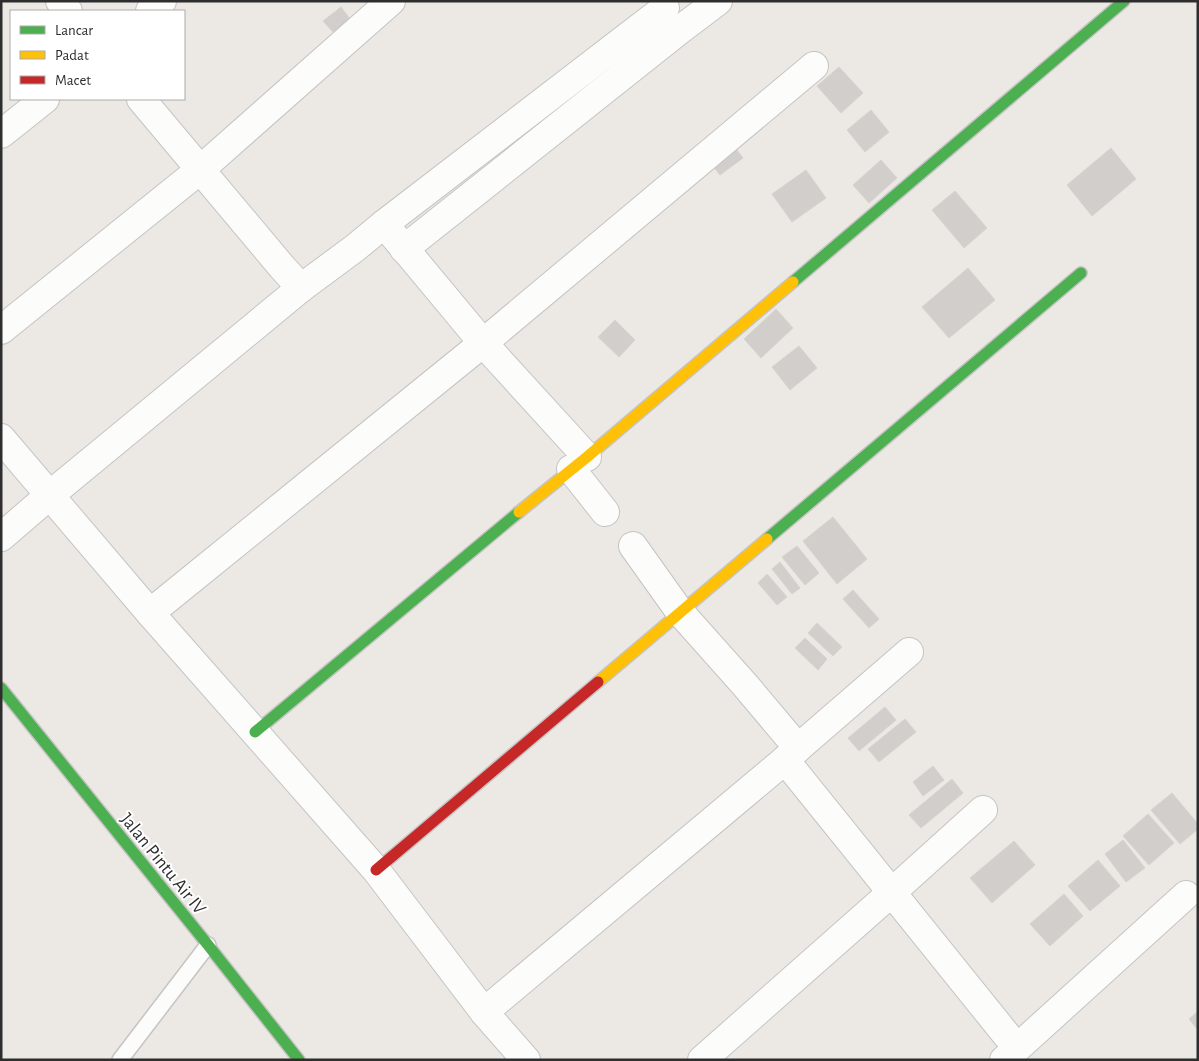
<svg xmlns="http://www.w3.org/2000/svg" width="1199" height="1061" font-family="'Alegreya Sans',sans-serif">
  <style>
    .building { fill: #d1cecb; stroke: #d7d4d0 }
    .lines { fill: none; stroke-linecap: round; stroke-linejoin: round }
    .lane-casing { stroke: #c5c4c5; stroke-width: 18 }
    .street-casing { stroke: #c5c4c5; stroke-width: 30 }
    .fast-casing { stroke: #c5c4c5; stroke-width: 14 }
    .slow-casing { stroke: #c5c4c5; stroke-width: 14 }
    .jam-casing { stroke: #c5c4c5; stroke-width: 14 }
    .lane { stroke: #fcfcfb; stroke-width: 15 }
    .street { stroke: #fcfcfb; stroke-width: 28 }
    .fast { stroke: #4caf50; stroke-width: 11 }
    .slow { stroke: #ffc107; stroke-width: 11 }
    .jam { stroke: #c62828; stroke-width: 11 }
    .labels { text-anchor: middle; stroke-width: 4; stroke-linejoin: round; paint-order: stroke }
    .street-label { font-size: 19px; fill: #2e2e2e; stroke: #fff }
  </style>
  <rect width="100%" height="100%" fill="#ece8e4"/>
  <g class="building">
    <polygon points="341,7 350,19 333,32 323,21"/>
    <polygon points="839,67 863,93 841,113 817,86"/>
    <polygon points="871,110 889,132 865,152 847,130"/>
    <polygon points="733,145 743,158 720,175 710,163"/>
    <polygon points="1111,148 1136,179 1092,216 1067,185"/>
    <polygon points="881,160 897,178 869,203 853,185"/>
    <polygon points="806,170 826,198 792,222 772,194"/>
    <polygon points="955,191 987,228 964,248 932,210"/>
    <polygon points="968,268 995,300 949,338 922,307"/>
    <polygon points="776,309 793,328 761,358 744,339"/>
    <polygon points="615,320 635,340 619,357 598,337"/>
    <polygon points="799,346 817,368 790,390 772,367"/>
    <polygon points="833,517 867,559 837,584 803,541"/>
    <polygon points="797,546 819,573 805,585 782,557"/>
    <polygon points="780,562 800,588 792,594 772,569"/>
    <polygon points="767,574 787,597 777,605 758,583"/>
    <polygon points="853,590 879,619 869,628 843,599"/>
    <polygon points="817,623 842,647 833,656 808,633"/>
    <polygon points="805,638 827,659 818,670 795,648"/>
    <polygon points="885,707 896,720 859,751 848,738"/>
    <polygon points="905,719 916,732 879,762 868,749"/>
    <polygon points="933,766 944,780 923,796 913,782"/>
    <polygon points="952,779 963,793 921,828 909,815"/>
    <polygon points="1172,793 1198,824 1198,829 1180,844 1151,810"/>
    <polygon points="1148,814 1174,843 1149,865 1123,836"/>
    <polygon points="1123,840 1145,868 1126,882 1105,854"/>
    <polygon points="1014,841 1035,865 992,903 970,878"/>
    <polygon points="1098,860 1120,886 1090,911 1068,886"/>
    <polygon points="1064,894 1083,916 1050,946 1030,924"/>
    <polygon points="1197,1012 1198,1012 1198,1030 1189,1019"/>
  </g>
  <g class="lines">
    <defs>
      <polyline id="lane" points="120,1060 208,945"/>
      <g id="street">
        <polyline points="60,1 68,11"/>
        <polyline points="150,11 162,1"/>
        <polyline points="141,99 282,267 301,288"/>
        <polyline points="1,134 45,99"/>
        <polyline points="384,224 665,8"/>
        <polyline points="404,249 681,29 718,1"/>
        <polyline points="1,330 201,169 391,1"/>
        <polyline points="1,438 150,613 376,870 484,1012 526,1060"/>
        <polyline points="571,469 605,512"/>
        <polyline points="1,537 50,495 301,288 355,248 384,224 483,343 587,457"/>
        <polyline points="633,546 680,612 745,685 798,748"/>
        <polyline points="150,613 483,343 814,66"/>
        <polyline points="785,760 1017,1048"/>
        <polyline points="484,1012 785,760 798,748 909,652"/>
        <polyline points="702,1060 891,893 983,810"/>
        <polyline points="1004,1060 1186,895"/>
      </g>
      <g id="fast">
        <polyline points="793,282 1124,1"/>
        <polyline points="767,539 1081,273"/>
        <polyline points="1,688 208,945 299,1060"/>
        <polyline points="255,732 519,512"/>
      </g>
      <g id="slow">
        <polyline points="519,512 587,457 793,282"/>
        <polyline points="598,682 767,539"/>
      </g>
      <polyline id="jam" points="376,870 598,682"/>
    </defs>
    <use href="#lane" class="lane-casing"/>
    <use href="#street" class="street-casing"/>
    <use href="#fast" class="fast-casing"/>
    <use href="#slow" class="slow-casing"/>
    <use href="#jam" class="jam-casing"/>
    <use href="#lane" class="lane"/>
    <use href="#street" class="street"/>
    <use href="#fast" class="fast"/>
    <use href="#slow" class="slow"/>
    <use href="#jam" class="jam"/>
  </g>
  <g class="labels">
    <g class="street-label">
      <text transform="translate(164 863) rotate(51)" y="7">Jalan Pintu Air IV</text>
    </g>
  </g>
  <rect width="1199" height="1061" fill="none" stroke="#2e2e2e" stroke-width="5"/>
  <rect x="10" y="10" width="175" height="90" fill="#ffffff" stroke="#ababab"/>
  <rect x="20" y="26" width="25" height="8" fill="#4caf50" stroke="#ababab"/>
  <text x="55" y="35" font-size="15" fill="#2e2e2e">Lancar</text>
  <rect x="20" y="51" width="25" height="8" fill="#ffc107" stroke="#ababab"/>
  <text x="55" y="60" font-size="15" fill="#2e2e2e">Padat</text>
  <rect x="20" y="76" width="25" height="8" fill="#c62828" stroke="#ababab"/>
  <text x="55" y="85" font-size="15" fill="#2e2e2e">Macet</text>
</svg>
